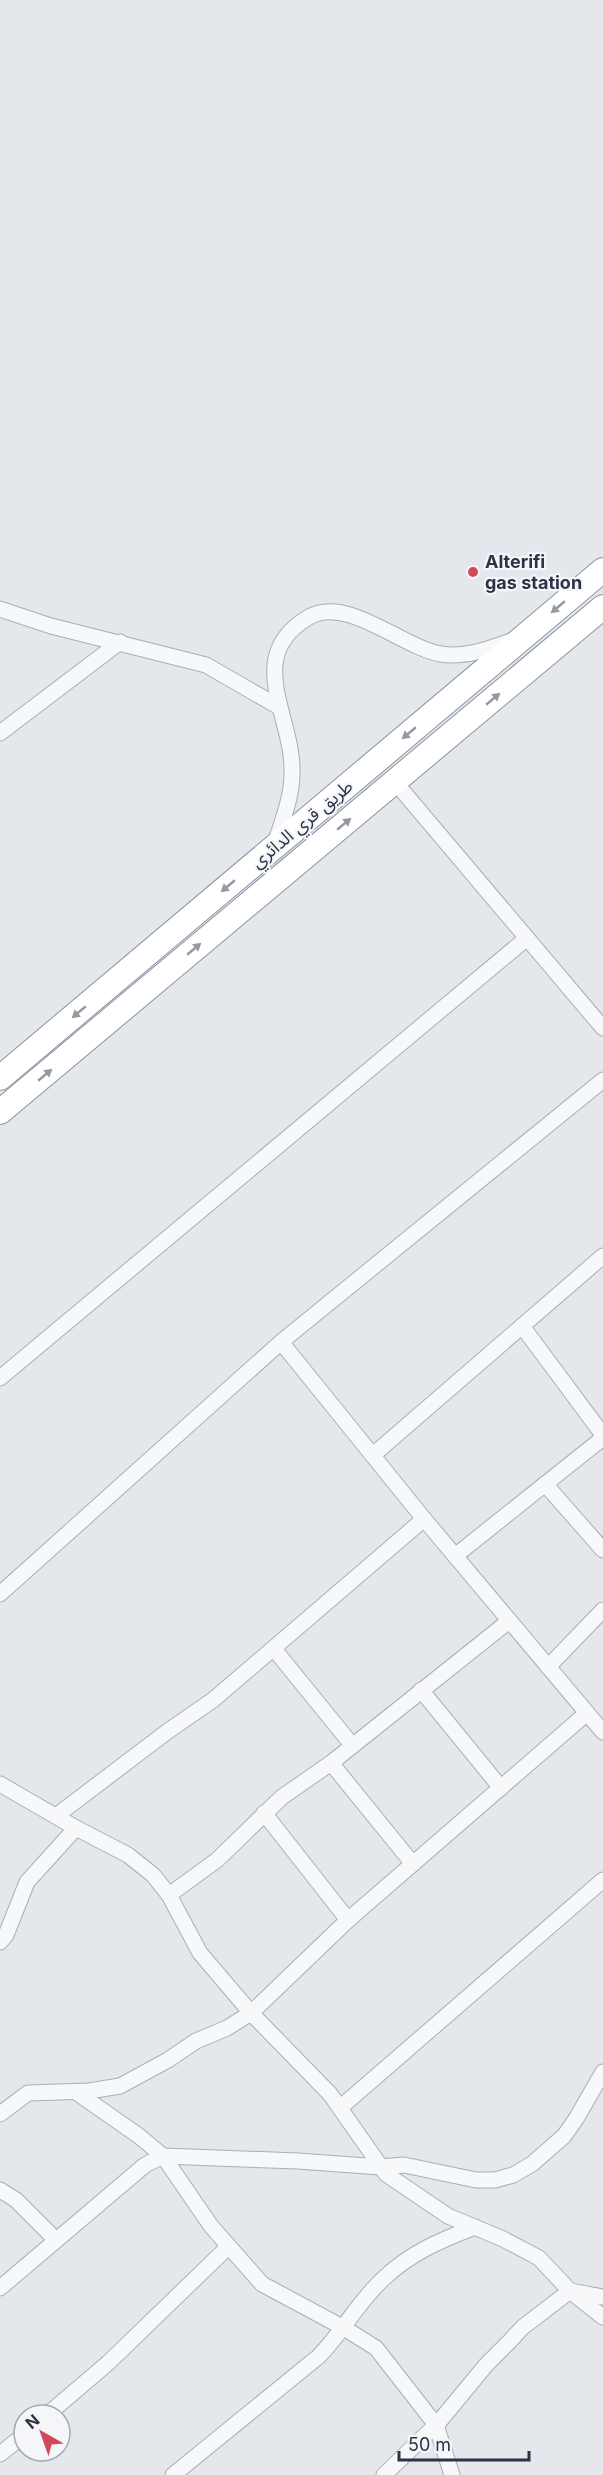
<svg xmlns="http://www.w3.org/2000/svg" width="603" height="2475" font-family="Inter,'Noto Sans Arabic',sans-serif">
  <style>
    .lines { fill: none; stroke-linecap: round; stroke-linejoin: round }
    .minor-casing { stroke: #a9aeb7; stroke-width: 17 }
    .trunk-casing { stroke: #8b94a3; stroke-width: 26 }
    .minor { stroke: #f7f8fa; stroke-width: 15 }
    .trunk { stroke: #fff; stroke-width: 24 }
    .oneway { fill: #959aa2 }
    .poi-dot { fill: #d1495b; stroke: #f4f6f9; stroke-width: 2 }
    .labels { text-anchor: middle; stroke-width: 4.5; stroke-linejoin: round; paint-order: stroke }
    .poi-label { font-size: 18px; font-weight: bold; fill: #2b3445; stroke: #f4f6f9; text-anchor: start }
    .street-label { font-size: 18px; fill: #2b3445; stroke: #f4f6f9 }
  </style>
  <rect width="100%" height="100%" fill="#e4e7ec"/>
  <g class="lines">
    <defs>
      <g id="minor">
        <polyline points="0,609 51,626 206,665 279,707"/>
        <polyline points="0,733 120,642"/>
        <polyline points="395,782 603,1028"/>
        <path d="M275,844C282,821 292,798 292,773C294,717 242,656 309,617C347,595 403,648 441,654C464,658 489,649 511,641"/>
        <polyline points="522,1326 603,1435"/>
        <polyline points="281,1342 424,1519 603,1732"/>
        <polyline points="0,1378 527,938"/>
        <polyline points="373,1455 603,1256"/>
        <polyline points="545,1484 603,1550"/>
        <polyline points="455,1556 603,1438"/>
        <polyline points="0,1594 281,1342 603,1080"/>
        <polyline points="274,1649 352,1745"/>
        <polyline points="548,1667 603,1610"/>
        <polyline points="421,1690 501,1788"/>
        <polyline points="331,1763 413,1864"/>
        <polyline points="0,1784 76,1828 128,1855 153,1875 169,1895 200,1953 251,2013 330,2094 386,2174 448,2216 503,2239 539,2258 570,2291 603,2317"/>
        <polyline points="264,1813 348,1920"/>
        <polyline points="56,1816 168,1731 213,1700 424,1519"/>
        <polyline points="169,1895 217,1860 282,1797 331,1763 509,1621"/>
        <polyline points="0,1942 6,1935 27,1882 76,1828"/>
        <polyline points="76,2092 139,2136 163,2156 211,2226 262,2284 344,2328 376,2348 436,2425 452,2475"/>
        <polyline points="341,2107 603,1880"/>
        <polyline points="0,2114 28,2093 89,2091 120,2086 168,2060 196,2041 227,2028 251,2013 348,1920 587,1713"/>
        <polyline points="0,2190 16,2200 56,2240"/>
        <polyline points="0,2288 145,2165 163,2156 298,2161 380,2167 404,2165 476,2180 495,2180 513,2175 532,2164 564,2136 576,2119 603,2072"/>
        <polyline points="47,2415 108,2363 228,2247"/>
        <polyline points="0,2454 24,2435"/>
        <path d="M173,2475L318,2357C342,2333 358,2302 383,2279C410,2253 441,2240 475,2227"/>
        <polyline points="384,2475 439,2422 486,2365 509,2342 523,2327 570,2291 603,2297"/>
      </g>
      <g id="trunk">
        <polyline points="0,1078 603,570"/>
        <polyline points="0,1112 603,607"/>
      </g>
    </defs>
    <use href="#minor" class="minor-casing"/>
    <use href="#trunk" class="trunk-casing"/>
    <use href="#minor" class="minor"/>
    <use href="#trunk" class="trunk"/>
  </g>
  <defs><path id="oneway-solid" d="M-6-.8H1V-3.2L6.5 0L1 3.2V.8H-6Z" transform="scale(1.5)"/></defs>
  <g class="oneway">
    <use href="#oneway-solid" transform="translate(558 607) rotate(140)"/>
    <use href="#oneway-solid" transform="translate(493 699) rotate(-40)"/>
    <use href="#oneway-solid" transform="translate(409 733) rotate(140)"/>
    <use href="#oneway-solid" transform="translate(344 824) rotate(-40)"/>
    <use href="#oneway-solid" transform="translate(228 886) rotate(140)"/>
    <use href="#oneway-solid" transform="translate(194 949) rotate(-40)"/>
    <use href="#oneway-solid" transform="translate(79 1012) rotate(140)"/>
    <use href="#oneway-solid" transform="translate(45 1075) rotate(-40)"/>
  </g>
  <circle class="poi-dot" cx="473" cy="572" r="6"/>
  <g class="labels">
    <g class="poi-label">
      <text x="485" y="568">Alterifi<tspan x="485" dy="21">gas station</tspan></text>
    </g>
    <g class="street-label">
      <text transform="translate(302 824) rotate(-40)" y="6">طريق قري الدائري</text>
    </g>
  </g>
  <g transform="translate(42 2433) rotate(320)"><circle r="28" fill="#f4f6f9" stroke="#a4a8b1" stroke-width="1.5"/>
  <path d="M0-4.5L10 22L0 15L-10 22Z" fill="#d1495b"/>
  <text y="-9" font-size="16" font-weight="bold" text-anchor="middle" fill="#2b3445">N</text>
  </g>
  <path d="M399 2451v9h130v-9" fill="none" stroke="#2b3445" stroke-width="3"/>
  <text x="408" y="2451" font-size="18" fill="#2b3445" stroke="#f4f6f9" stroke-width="4.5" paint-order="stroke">50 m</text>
</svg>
